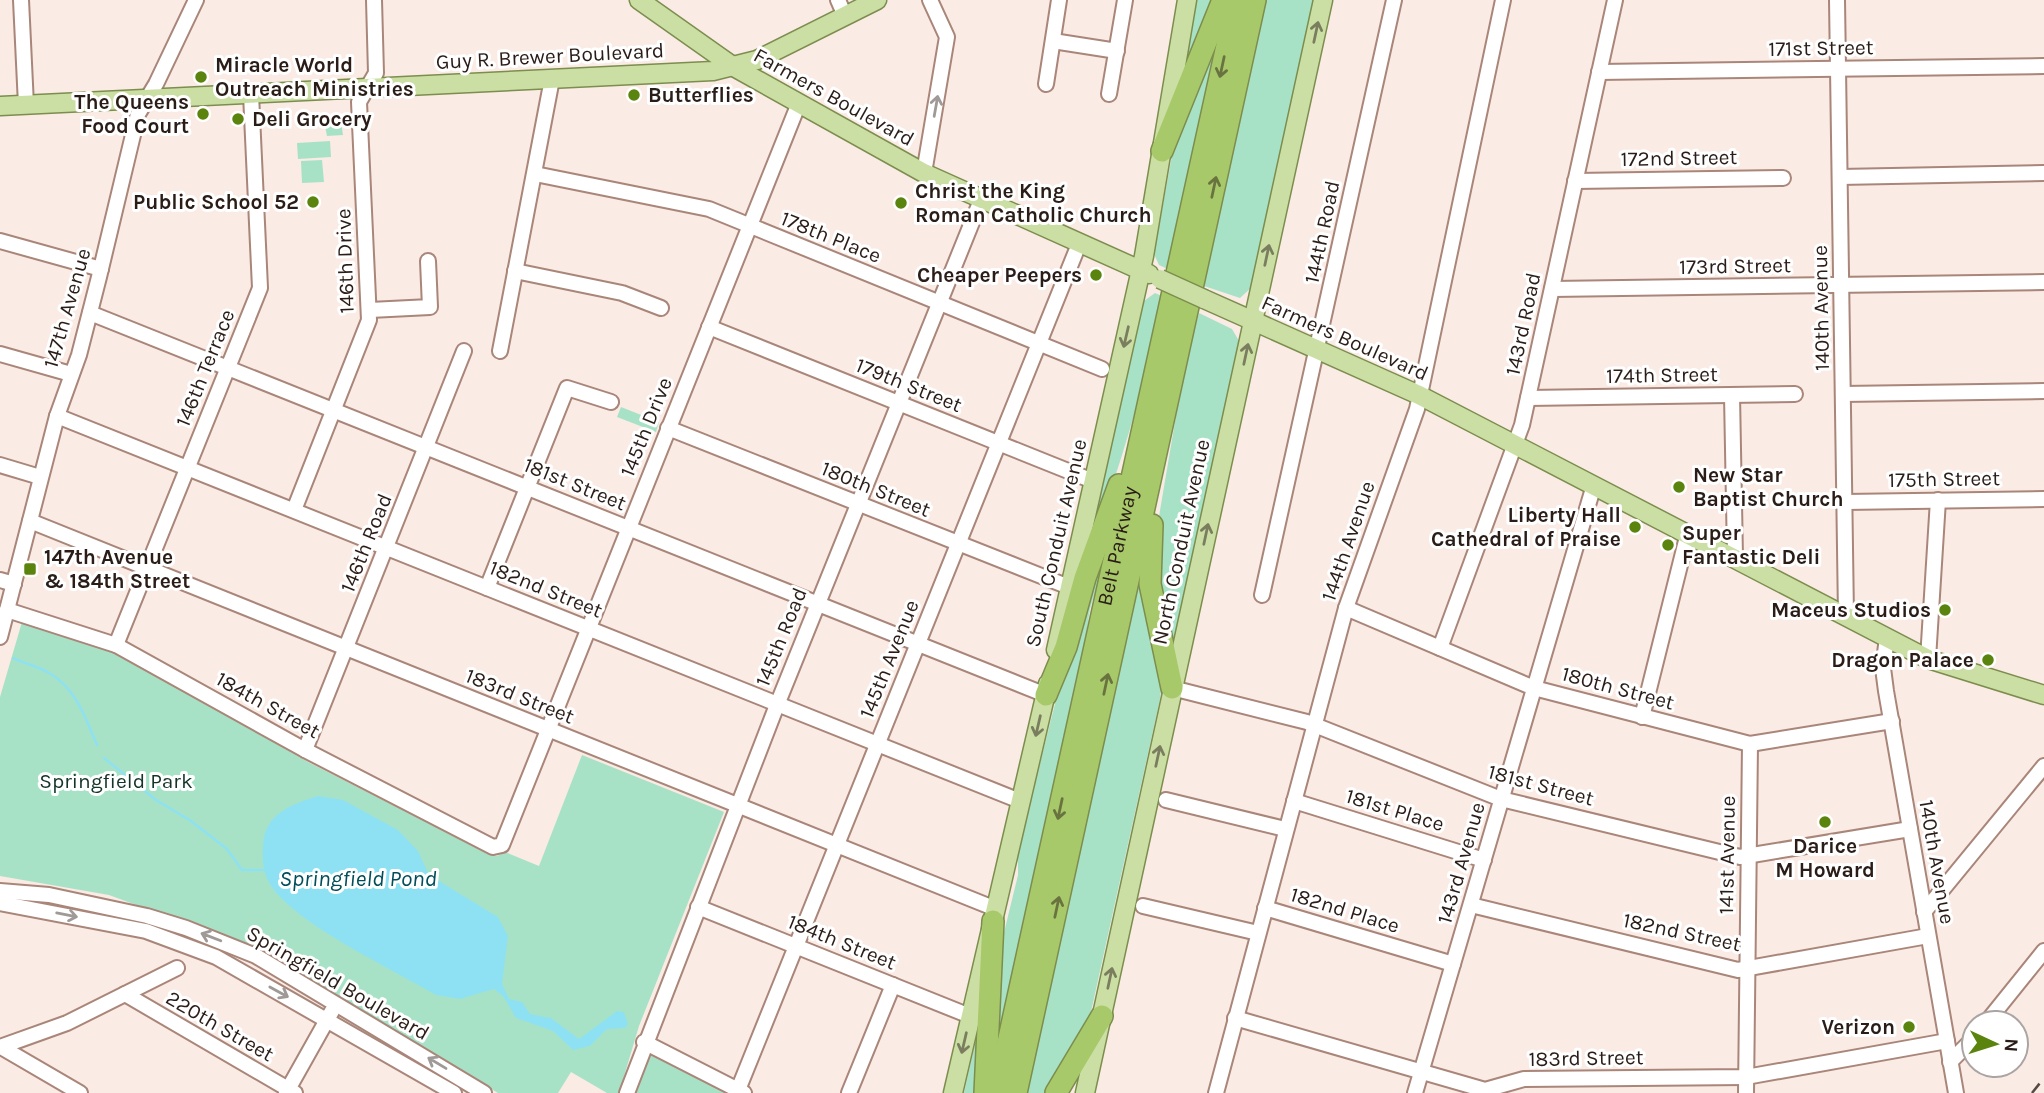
<svg xmlns="http://www.w3.org/2000/svg" width="2044" height="1093" font-family="Karla,sans-serif">
  <style>
    .green { fill: #a8e2c6 }
    .water { fill: #8ee1f2 }
    .lines { fill: none; stroke-linecap: round; stroke-linejoin: round }
    .stream { stroke: #8ee1f2; stroke-width: 2.5 }
    .minor-casing { stroke: #a98679; stroke-width: 18 }
    .major-casing { stroke: #7c8d4d; stroke-width: 21 }
    .highway-casing { stroke: #7c8d4d; stroke-width: 24 }
    .minor { stroke: #fff; stroke-width: 14 }
    .major { stroke: #cbdfa5; stroke-width: 18 }
    .highway { stroke: #a8c969; stroke-width: 21 }
    .rail { stroke: #564944; stroke-width: 2.5; stroke-dasharray: 12 12; stroke-linecap: butt }
    .major-bridge-casing { stroke: #7c8d4d; stroke-width: 21; stroke-linecap: butt }
    .major-bridge { stroke: #cbdfa5; stroke-width: 18 }
    .oneway { stroke: #7a7e5e }
    .oneway2 { stroke: #697340 }
    .oneway3 { stroke: #9f9997 }
    .poi-dot { fill: #5a840d; stroke: #fff; stroke-width: 2.5 }
    .labels { text-anchor: middle; stroke-width: 6; stroke-linejoin: round; paint-order: stroke }
    .street-label { font-size: 21px; fill: #2a1d18; stroke: #fff }
    .poi-label { font-size: 21px; font-weight: bold; fill: #2a1d18; stroke: #fff; text-anchor: start }
    .park-label { font-size: 21px; fill: #143427; stroke: #fff }
    .water-label { font-size: 23px; font-style: italic; fill: #004e5a; stroke: #fff }
  </style>
  <rect width="100%" height="100%" fill="#faebe5"/>
  <g class="green">
    <polygon points="1197,0 1217,0 1186,63"/>
    <polygon points="1266,0 1314,0 1252,287 1240,298 1204,286"/>
    <polygon points="1219,37 1181,215 1178,214 1170,270 1159,265 1154,254 1175,139"/>
    <polygon points="340,115 343,135 327,136 323,116"/>
    <polygon points="330,141 331,157 298,159 297,143"/>
    <polygon points="322,160 324,182 302,183 301,161"/>
    <path d="M1155,293L1164,297C1143,387 1120,473 1085,559L1144,301Z"/>
    <polygon points="1199,313 1232,329 1239,341 1174,640 1166,639 1154,546 1189,339 1192,339"/>
    <polygon points="621,407 659,422 656,432 617,417"/>
    <polygon points="1110,542 1090,609 1081,667 995,1072 999,953 1018,875 1018,850 1079,609"/>
    <polygon points="1142,552 1163,675 1160,699 1087,1030 1050,1093 1025,1093"/>
    <polygon points="22,622 120,652 308,762 489,854 497,856 505,852 539,866 582,755 724,812 639,1026 619,1093 607,1093 571,1072 558,1093 498,1093 345,1001 234,941 109,895 0,876 0,697"/>
    <polygon points="976,1039 981,1040 977,1093 964,1093"/>
    <polygon points="648,1050 733,1093 633,1093"/>
  </g>
  <path class="water" d="M318,796L343,800L398,830L418,851L429,875L498,917L508,936L502,984L509,999L522,1002L530,1014L551,1018L579,1039L617,1011L624,1012L628,1024L625,1028L607,1029L590,1046L573,1050L553,1031L516,1018L503,996L494,989L460,999L436,995C392,969 304,928 274,890C263,876 262,862 263,845C264,814 292,804 318,796Z"/>
  <g class="lines">
    <g class="stream">
      <path d="M13,658C25,664 38,666 49,673C77,689 85,718 97,745"/>
      <polyline points="104,758 156,800 191,821 227,849 242,870 266,870"/>
    </g>
    <defs>
      <g id="minor">
        <polyline points="21,0 26,105"/>
        <polyline points="838,0 845,16"/>
        <polyline points="1837,0 1846,616"/>
        <polyline points="1053,41 1117,51"/>
        <polyline points="1599,72 2044,66"/>
        <polyline points="1046,84 1059,0"/>
        <polyline points="1109,94 1125,0"/>
        <polyline points="924,173 947,37 930,0"/>
        <polyline points="535,174 709,209 1102,369"/>
        <polyline points="1840,177 2044,173"/>
        <polyline points="1575,181 1783,178"/>
        <polyline points="0,241 101,269"/>
        <polyline points="515,271 622,293 661,308"/>
        <polyline points="1552,289 2044,282"/>
        <polyline points="370,310 430,307 428,261"/>
        <polyline points="90,313 1046,695"/>
        <polyline points="709,327 1093,481"/>
        <polyline points="500,351 552,79"/>
        <polyline points="0,354 71,374"/>
        <polyline points="1843,394 2044,391"/>
        <polyline points="1732,395 1735,557"/>
        <polyline points="1528,398 1795,394"/>
        <polyline points="57,416 1020,801"/>
        <polyline points="668,428 1069,587"/>
        <polyline points="0,465 40,477"/>
        <polyline points="1845,502 2044,499"/>
        <polyline points="294,510 369,320 359,102 376,73 374,0"/>
        <polyline points="30,521 996,909"/>
        <polyline points="0,580 14,584"/>
        <polyline points="487,588 567,388 611,402"/>
        <polyline points="1262,595 1394,0"/>
        <polyline points="1346,608 1534,688 1750,744 1892,721"/>
        <polyline points="7,610 116,645 305,750 493,847 502,845 799,103"/>
        <polyline points="0,637 57,416 79,355 99,277 138,114 156,84 196,0"/>
        <polyline points="1887,638 1883,668 1886,691 1956,1093"/>
        <polyline points="116,645 260,288 251,94"/>
        <polyline points="1440,648 1522,425 1615,0"/>
        <polyline points="1928,659 1938,500"/>
        <polyline points="1172,688 1307,722 1501,799 1740,857 1910,829"/>
        <polyline points="1642,717 1688,533"/>
        <polyline points="305,750 464,351"/>
        <polyline points="1166,800 1285,829"/>
        <polyline points="1294,801 1484,860"/>
        <polyline points="0,891 49,895 147,916 186,928 256,956 484,1093"/>
        <polyline points="0,903 146,931 216,957 454,1093"/>
        <polyline points="1471,905 1738,970 1928,936"/>
        <polyline points="1143,906 1258,933"/>
        <polyline points="698,907 970,1016"/>
        <polyline points="1265,908 1453,964"/>
        <polyline points="1924,912 2044,766"/>
        <polyline points="125,994 295,1093"/>
        <polyline points="1235,1018 1485,1090 1524,1079 1746,1077 1947,1041"/>
        <polyline points="1986,1023 2044,951"/>
        <polyline points="644,1042 744,1093"/>
        <polyline points="0,1047 67,1023 177,968"/>
        <polyline points="1,1047 80,1093"/>
        <polyline points="1950,1062 1974,1038"/>
        <polyline points="738,1090 1079,244"/>
        <polyline points="286,1093 332,1011"/>
        <polyline points="627,1093 777,705 981,200"/>
        <polyline points="849,1093 893,985"/>
        <polyline points="1216,1093 1346,608 1417,409 1503,0"/>
        <polyline points="1415,1093 1594,485"/>
        <polyline points="1746,1093 1750,744"/>
      </g>
      <g id="major">
        <polyline points="639,0 734,67 924,173 1149,274"/>
        <polyline points="0,106 713,71 757,60 877,0"/>
        <polyline points="1204,299 1419,395 1928,659 2044,695"/>
        <polyline points="1056,650 1144,256 1187,0"/>
        <polyline points="953,1093 1048,684"/>
        <polyline points="1085,1093 1323,0"/>
      </g>
      <g id="highway">
        <polyline points="1162,151 1223,0"/>
        <polyline points="1152,525 1150,584 1172,688"/>
        <polyline points="1046,695 1066,647 1085,578 1119,485"/>
        <polyline points="985,1093 993,921"/>
        <path id="s1" d="M997,1093L1237,0"/>
        <polyline points="1016,1093 1255,0"/>
        <polyline points="1056,1093 1102,1016"/>
      </g>
    </defs>
    <use href="#minor" class="minor-casing"/>
    <use href="#major" class="major-casing"/>
    <use href="#highway" class="highway-casing"/>
    <use href="#minor" class="minor"/>
    <use href="#major" class="major"/>
    <use href="#highway" class="highway"/>
    <polyline class="rail" points="2032,1093 2044,1078"/>
    <defs>
      <polyline id="major-bridge" points="1160,279 1204,299"/>
    </defs>
    <use href="#major-bridge" class="major-bridge-casing"/>
    <use href="#major-bridge" class="major-bridge"/>
  </g>
  <defs><path id="oneway-shaft" d="M-6 0H5M1.5-3L5.5 0L1.5 3" fill="none" stroke-width="1.6" stroke-linecap="round" stroke-linejoin="round" transform="scale(1.75)"/></defs>
  <g class="oneway">
    <use href="#oneway-shaft" transform="translate(1316 32) rotate(-78)"/>
    <use href="#oneway-shaft" transform="translate(1267 255) rotate(-78)"/>
    <use href="#oneway-shaft" transform="translate(1126 337) rotate(103)"/>
    <use href="#oneway-shaft" transform="translate(1246 354) rotate(-78)"/>
    <use href="#oneway-shaft" transform="translate(1206 534) rotate(-78)"/>
    <use href="#oneway-shaft" transform="translate(1038 726) rotate(103)"/>
    <use href="#oneway-shaft" transform="translate(1158 756) rotate(-78)"/>
    <use href="#oneway-shaft" transform="translate(1110 978) rotate(-78)"/>
    <use href="#oneway-shaft" transform="translate(964 1043) rotate(103)"/>
  </g>
  <g class="oneway2">
    <use href="#oneway-shaft" transform="translate(1222 67) rotate(102)"/>
    <use href="#oneway-shaft" transform="translate(1214 187) rotate(-78)"/>
    <use href="#oneway-shaft" transform="translate(1106 684) rotate(-78)"/>
    <use href="#oneway-shaft" transform="translate(1060 809) rotate(102)"/>
    <use href="#oneway-shaft" transform="translate(1057 907) rotate(-78)"/>
  </g>
  <g class="oneway3">
    <use href="#oneway-shaft" transform="translate(936 106) rotate(-80)"/>
    <use href="#oneway-shaft" transform="translate(67 915) rotate(11)"/>
    <use href="#oneway-shaft" transform="translate(211 937) rotate(-159)"/>
    <use href="#oneway-shaft" transform="translate(279 992) rotate(29)"/>
    <use href="#oneway-shaft" transform="translate(437 1063) rotate(-149)"/>
  </g>
  <g class="poi-dot">
    <circle cx="201" cy="77" r="7"/>
    <circle cx="634" cy="95" r="7"/>
    <circle cx="203" cy="114" r="7"/>
    <circle cx="238" cy="119" r="7"/>
    <circle cx="313" cy="202" r="7"/>
    <circle cx="901" cy="203" r="7"/>
    <circle cx="1096" cy="275" r="7"/>
    <circle cx="1679" cy="487" r="7"/>
    <circle cx="1635" cy="527" r="7"/>
    <circle cx="1668" cy="545" r="7"/>
    <rect x="23" y="562" width="14" height="14" rx="3.5"/>
    <circle cx="1945" cy="610" r="7"/>
    <circle cx="1988" cy="660" r="7"/>
    <circle cx="1825" cy="822" r="7"/>
    <circle cx="1909" cy="1027" r="7"/>
  </g>
  <g class="labels">
    <g class="street-label">
      <text transform="translate(1821 48) rotate(-1)" y="7">171st Street</text>
      <text transform="translate(550 56) rotate(-3)" y="7">Guy R. Brewer Boulevard</text>
      <text transform="translate(834 97) rotate(29)" y="7">Farmers Boulevard</text>
      <text transform="translate(1679 158) rotate(-1)" y="7">172nd Street</text>
      <text transform="translate(1322 232) rotate(-78)" y="7">144th Road</text>
      <text transform="translate(831 237) rotate(22)" y="7">178th Place</text>
      <text transform="translate(345 261) rotate(-92)" y="7">146th Drive</text>
      <text transform="translate(1735 266) rotate(-1)" y="7">173rd Street</text>
      <text transform="translate(67 308) rotate(-74)" y="7">147th Avenue</text>
      <text transform="translate(1821 308) rotate(-91)" y="7">140th Avenue</text>
      <text transform="translate(1523 324) rotate(-78)" y="7">143rd Road</text>
      <text transform="translate(1345 338) rotate(24)" y="7">Farmers Boulevard</text>
      <text transform="translate(205 368) rotate(-68)" y="7">146th Terrace</text>
      <text transform="translate(1662 375) rotate(-1)" y="7">174th Street</text>
      <text transform="translate(909 385) rotate(22)" y="7">179th Street</text>
      <text transform="translate(646 427) rotate(-68)" y="7">145th Drive</text>
      <text transform="translate(1944 479) rotate(-1)" y="7">175th Street</text>
      <text transform="translate(575 484) rotate(22)" y="7">181st Street</text>
      <text transform="translate(876 489) rotate(22)" y="7">180th Street</text>
      <text transform="translate(1348 541) rotate(-71)" y="7">144th Avenue</text>
      <text transform="translate(1181 542) rotate(-78)" y="7">North Conduit Avenue</text>
      <text transform="translate(366 543) rotate(-68)" y="7">146th Road</text>
      <text transform="translate(1056 543) rotate(-77)" y="7">South Conduit Avenue</text>
      <text dy="7" stroke="none"><textPath href="#s1" startOffset="560">Belt Parkway</textPath></text>
      <text transform="translate(546 589) rotate(22)" y="7">182nd Street</text>
      <text transform="translate(781 637) rotate(-68)" y="7">145th Road</text>
      <text transform="translate(889 659) rotate(-68)" y="7">145th Avenue</text>
      <text transform="translate(1618 688) rotate(15)" y="7">180th Street</text>
      <text transform="translate(520 696) rotate(22)" y="7">183rd Street</text>
      <text transform="translate(268 705) rotate(29)" y="7">184th Street</text>
      <text transform="translate(1541 785) rotate(15)" y="7">181st Street</text>
      <text transform="translate(1395 810) rotate(17)" y="7">181st Place</text>
      <text transform="translate(1727 855) rotate(-89)" y="7">141st Avenue</text>
      <text transform="translate(1937 862) rotate(80)" y="7">140th Avenue</text>
      <text transform="translate(1461 863) rotate(-74)" y="7">143rd Avenue</text>
      <text transform="translate(1345 910) rotate(17)" y="7">182nd Place</text>
      <text transform="translate(1682 932) rotate(12)" y="7">182nd Street</text>
      <text transform="translate(842 942) rotate(22)" y="7">184th Street</text>
      <text transform="translate(338 983) rotate(30)" y="7">Springfield Boulevard</text>
      <text transform="translate(220 1026) rotate(30)" y="7">220th Street</text>
      <text transform="translate(1586 1058) rotate(-1)" y="7">183rd Street</text>
    </g>
    <g class="poi-label">
      <text x="215" y="72">Miracle World<tspan x="215" dy="24">Outreach Ministries</tspan></text>
      <text x="648" y="102">Butterflies</text>
      <text x="189" y="109" text-anchor="end">The Queens<tspan x="189" dy="24">Food Court</tspan></text>
      <text x="252" y="126">Deli Grocery</text>
      <text x="915" y="198">Christ the King<tspan x="915" dy="24">Roman Catholic Church</tspan></text>
      <text x="299" y="209" text-anchor="end">Public School 52</text>
      <text x="1082" y="282" text-anchor="end">Cheaper Peepers</text>
      <text x="1693" y="482">New Star<tspan x="1693" dy="24">Baptist Church</tspan></text>
      <text x="1621" y="522" text-anchor="end">Liberty Hall<tspan x="1621" dy="24">Cathedral of Praise</tspan></text>
      <text x="1682" y="540">Super<tspan x="1682" dy="24">Fantastic Deli</tspan></text>
      <text x="44" y="564">147th Avenue<tspan x="44" dy="24">&amp; 184th Street</tspan></text>
      <text x="1931" y="617" text-anchor="end">Maceus Studios</text>
      <text x="1974" y="667" text-anchor="end">Dragon Palace</text>
      <text x="1825" y="853" text-anchor="middle">Darice<tspan x="1825" dy="24">M Howard</tspan></text>
      <text x="1895" y="1034" text-anchor="end">Verizon</text>
    </g>
    <g class="park-label">
      <text x="116" y="788">Springfield Park</text>
    </g>
    <g class="water-label">
      <text x="358" y="886">Springfield Pond</text>
    </g>
  </g>
  <g transform="translate(1995 1044) rotate(94)"><circle r="33" fill="#ffffff" stroke="#aaa5a3" stroke-width="2"/>
  <path d="M0-5L12 26L0 18L-12 26Z" fill="#5a840d"/>
  <text y="-10" font-size="19" font-weight="bold" text-anchor="middle" fill="#2a1d18">N</text>
  </g>
</svg>
